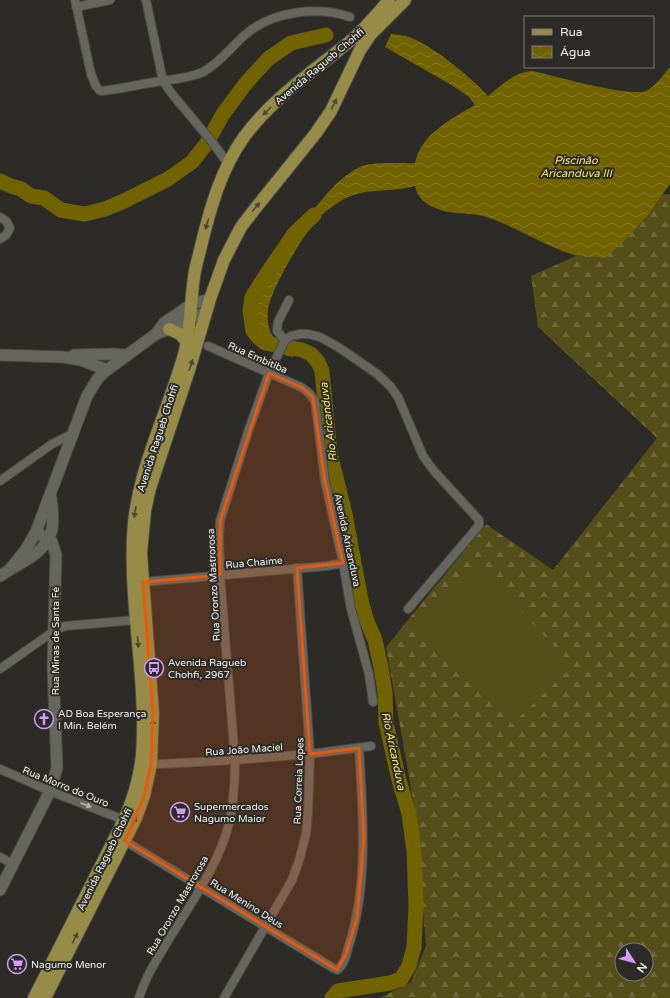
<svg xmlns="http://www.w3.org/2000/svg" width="670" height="998" font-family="'Varela Round',sans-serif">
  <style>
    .forest { fill: url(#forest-firs); fill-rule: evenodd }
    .garden { fill: #564e18 }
    .water { fill: url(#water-waves) }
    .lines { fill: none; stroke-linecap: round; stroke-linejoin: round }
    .river { stroke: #706300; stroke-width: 15 }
    .street-casing { stroke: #4a4a46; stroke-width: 10 }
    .secondary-casing { stroke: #4a4a46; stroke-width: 13 }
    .primary-casing { stroke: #4a4a46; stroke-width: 14 }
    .street { stroke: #666661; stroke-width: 8 }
    .secondary { stroke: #666661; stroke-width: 11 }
    .primary { stroke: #968b47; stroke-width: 12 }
    .oneway { fill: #4c4831 }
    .oneway2 { fill: #b4b4b0 }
    .marked { fill: #e8590c; fill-opacity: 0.2; stroke: #e8590c; stroke-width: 3; stroke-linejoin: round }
    .labels { text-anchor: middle; stroke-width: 4; stroke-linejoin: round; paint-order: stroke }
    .street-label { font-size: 10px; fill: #f3f3f0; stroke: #2c2b27 }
    .poi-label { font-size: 10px; fill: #f3f3f0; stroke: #2c2b27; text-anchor: start }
    .water-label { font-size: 11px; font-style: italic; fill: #f9e676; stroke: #2c2b27 }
  </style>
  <defs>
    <pattern id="forest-firs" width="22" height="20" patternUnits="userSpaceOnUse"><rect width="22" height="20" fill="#564e18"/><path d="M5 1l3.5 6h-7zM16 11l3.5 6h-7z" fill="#6f683a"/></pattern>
    <pattern id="water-waves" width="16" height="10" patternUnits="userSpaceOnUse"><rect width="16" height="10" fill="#706300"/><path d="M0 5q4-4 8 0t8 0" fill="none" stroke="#857a26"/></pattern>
  </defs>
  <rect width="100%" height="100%" fill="#2c2b27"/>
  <path class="forest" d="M670,194V998H380L411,982L426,946L415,811L386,647L486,524L553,570L657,438L538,327L531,276L583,253L603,198ZM622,950H646V974H622Z"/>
  <polygon class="garden" points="477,565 573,666 512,724 416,623"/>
  <path class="water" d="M391,34C396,35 401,35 406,36C431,44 471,77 488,96C502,85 515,71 533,71C554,76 629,97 646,91C656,86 663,75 670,67V184L647,216L620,245L604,258C593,256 581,257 571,254C540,244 514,225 483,216C467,212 450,215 435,208C425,204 417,197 415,186C392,193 366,187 344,199C335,204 327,210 319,217C305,232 270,290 268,310C267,319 268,329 273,336C279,344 289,346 297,348L293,357C281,354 269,353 261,342C253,333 254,306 259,295C265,278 277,263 287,248C304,223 332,179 360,167C375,161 399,164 415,163C421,134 451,119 475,105L468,96L453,86L385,47Z"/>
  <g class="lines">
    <g class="river">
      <polyline points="0,181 11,186 21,189 31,196 44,198 61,210 72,212 85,214 105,209 124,201 168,179 192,162 207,143 223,114 246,83 268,59 291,43 326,35"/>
      <polyline points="314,215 294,234 266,275 252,297 250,311 253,331 258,337 265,343 302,350 311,354 318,362 322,371 330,453 345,514 361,600 366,619 375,640 381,667 385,692 386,723 399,780 409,814 414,851 416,907 414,947 409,966 401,979 390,983 338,991 332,998"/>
    </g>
    <defs>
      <g id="street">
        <path d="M75,0L91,74L96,86L99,90L101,91C121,89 141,84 161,81C175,79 190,78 203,72C220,63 232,46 246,34C273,11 317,6 350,17"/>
        <polyline points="146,0 163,81 172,94 213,143 228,164"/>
        <polyline points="76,7 110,0"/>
        <polyline points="0,217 6,221 10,228 6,235 0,239"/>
        <polyline points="285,340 277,331 278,322 289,300"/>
        <polyline points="208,346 301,387 309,393 315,401 325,481 343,563 351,609 369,674 373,702"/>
        <polyline points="0,481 52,444 72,434"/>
        <polyline points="143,582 327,566 343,563"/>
        <polyline points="0,669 54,631 65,626 136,620"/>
        <polyline points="147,763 160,764 235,760 310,754 371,746"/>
        <polyline points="0,769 50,791 124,820"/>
        <path d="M125,841L333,968L337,970C344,965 346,956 348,948C369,886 363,813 359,748"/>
        <polyline points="0,857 13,864"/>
        <path d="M139,998C146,975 159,956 171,936C190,905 211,875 224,840C233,815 235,787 235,760L220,575L219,536L220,521L248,432L269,373L285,340L291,336L300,334H308L320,337L338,347L376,373L391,387L398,397L423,456L434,471L479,520V525L476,529L408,609"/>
        <polyline points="224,998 292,880 299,861 306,834 308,812 310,754 297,568"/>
      </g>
      <g id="secondary">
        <polyline points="156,334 164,323 192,304 210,299"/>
        <polyline points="0,355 63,357 81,360 107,370"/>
        <polyline points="74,355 113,354 127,355"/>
        <polyline points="10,569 25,551 36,532 87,396 98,378 107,370 156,334 169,329 191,316 205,314"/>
        <path d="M0,576C18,563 47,554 52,529C54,519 52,508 51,498"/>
        <polyline points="0,890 50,791 57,768 53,667 56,555 52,542 36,532"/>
      </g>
      <g id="primary">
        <polyline points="169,329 180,334 187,342"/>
        <path d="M34,998L124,820C132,802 138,783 141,763C143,750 143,736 143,723C143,661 130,599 133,537C135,475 166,417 183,358C191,332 190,304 194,277C195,267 199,256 201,246C210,209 221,169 244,137C274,96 317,69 355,37C367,26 378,13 389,0"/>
        <polyline points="45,998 136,818 144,796 151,764 153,713 141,553 145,511 150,488 190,367 210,299 224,260 241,227 254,210 316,133 331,111 360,50 371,34 405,0"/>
      </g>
    </defs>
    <use href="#street" class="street-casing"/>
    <use href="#secondary" class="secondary-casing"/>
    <use href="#primary" class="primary-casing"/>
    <use href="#street" class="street"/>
    <use href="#secondary" class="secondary"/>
    <use href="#primary" class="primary"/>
  </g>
  <defs><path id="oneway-solid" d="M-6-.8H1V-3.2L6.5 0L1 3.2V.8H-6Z"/></defs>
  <g class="oneway">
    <use href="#oneway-solid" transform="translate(334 104) rotate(-65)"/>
    <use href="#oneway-solid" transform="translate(267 111) rotate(135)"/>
    <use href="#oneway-solid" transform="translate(256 207) rotate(-50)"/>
    <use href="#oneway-solid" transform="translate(207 224) rotate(107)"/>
    <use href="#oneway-solid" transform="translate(191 365) rotate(-72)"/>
    <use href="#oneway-solid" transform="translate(135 512) rotate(100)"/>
    <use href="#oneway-solid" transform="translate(138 642) rotate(85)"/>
    <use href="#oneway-solid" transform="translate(153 725) rotate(-90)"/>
    <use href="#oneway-solid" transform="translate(134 822) rotate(-67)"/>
    <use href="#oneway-solid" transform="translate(75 938) rotate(-63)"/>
  </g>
  <use class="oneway2" href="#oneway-solid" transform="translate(86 805) rotate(21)"/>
  <path class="marked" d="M269,373L303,388L313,397L325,481L343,563L297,568L310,754L359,748L364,838L357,918L346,954L337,970L125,841L144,796L151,764L153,713L143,582L220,575V521Z"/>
  <defs>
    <symbol id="bus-ring" viewBox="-11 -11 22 22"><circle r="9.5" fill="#2c2b27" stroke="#d39cfc" stroke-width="1.5"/><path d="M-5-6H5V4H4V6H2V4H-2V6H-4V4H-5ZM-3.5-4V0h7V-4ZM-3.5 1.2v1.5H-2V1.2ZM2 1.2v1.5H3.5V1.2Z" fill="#d39cfc"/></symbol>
    <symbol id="church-ring" viewBox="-11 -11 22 22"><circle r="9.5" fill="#2c2b27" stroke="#d39cfc" stroke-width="1.5"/><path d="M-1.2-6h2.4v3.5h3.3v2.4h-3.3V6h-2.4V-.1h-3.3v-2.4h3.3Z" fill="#d39cfc"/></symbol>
    <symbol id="supermarket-ring" viewBox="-11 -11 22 22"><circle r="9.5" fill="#2c2b27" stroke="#d39cfc" stroke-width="1.5"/><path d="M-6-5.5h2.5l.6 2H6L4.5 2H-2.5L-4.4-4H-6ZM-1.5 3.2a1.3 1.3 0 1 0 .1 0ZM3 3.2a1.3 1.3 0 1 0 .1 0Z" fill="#d39cfc"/></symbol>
  </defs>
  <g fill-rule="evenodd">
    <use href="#bus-ring" x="143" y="657" width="22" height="22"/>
    <use href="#church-ring" x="33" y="708" width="22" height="22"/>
    <use href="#supermarket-ring" x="169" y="801" width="22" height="22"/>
    <use href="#supermarket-ring" x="6" y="953" width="22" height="22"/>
  </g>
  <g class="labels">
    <g class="street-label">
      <text transform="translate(319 66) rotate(-40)" y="4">Avenida Ragueb Chohfi</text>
      <text transform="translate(258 357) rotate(24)" y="4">Rua Embitiba</text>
      <text transform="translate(157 438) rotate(-72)" y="4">Avenida Ragueb Chohfi</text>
      <text transform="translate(348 540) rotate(78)" y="4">Avenida Aricanduva</text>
      <text transform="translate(254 562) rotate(-5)" y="4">Rua Chaime</text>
      <text transform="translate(213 585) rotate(-93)" y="4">Rua Oronzo Mastrorosa</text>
      <text transform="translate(55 641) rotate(-90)" y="4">Rua Minas de Santa Fé</text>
      <text transform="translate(244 749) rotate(-4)" y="4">Rua João Maciel</text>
      <text transform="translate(298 781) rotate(-88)" y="4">Rua Correia Lopes</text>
      <text transform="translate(66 786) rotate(22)" y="4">Rua Morro do Ouro</text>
      <text transform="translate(104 859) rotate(-64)" y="4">Avenida Ragueb Chohfi</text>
      <text transform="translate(247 903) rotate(32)" y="4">Rua Menino Deus</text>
      <text transform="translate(177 905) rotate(-60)" y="4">Rua Oronzo Mastrorosa</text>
    </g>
    <g class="poi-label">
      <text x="168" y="666">Avenida Ragueb<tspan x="168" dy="12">Chohfi, 2967</tspan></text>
      <text x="58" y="717">AD Boa Esperança<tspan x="58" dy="12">I Min. Belém</tspan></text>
      <text x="194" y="810">Supermercados<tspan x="194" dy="12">Nagumo Maior</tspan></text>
      <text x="31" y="968">Nagumo Menor</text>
    </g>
    <g class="water-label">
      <text x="576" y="164">Piscinão<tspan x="576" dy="13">Aricanduva III</tspan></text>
      <text transform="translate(328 422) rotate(-97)" y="4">Rio Aricanduva</text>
      <text transform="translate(394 751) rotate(78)" y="4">Rio Aricanduva</text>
    </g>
  </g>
  <rect x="524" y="16" width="130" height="52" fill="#2c2b27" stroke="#7c7b77"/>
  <rect x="532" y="29" width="20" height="6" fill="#968b47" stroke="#7c7b77"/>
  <text x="560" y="36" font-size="12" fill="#f3f3f0">Rua</text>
  <rect x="532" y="46" width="20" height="12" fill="url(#water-waves)" stroke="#7c7b77"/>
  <text x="560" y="56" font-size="12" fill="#f3f3f0">Água</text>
  <g transform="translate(634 962) rotate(126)"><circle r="19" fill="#2c2b27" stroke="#7c7b77"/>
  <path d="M0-3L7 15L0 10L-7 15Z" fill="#d39cfc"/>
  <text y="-6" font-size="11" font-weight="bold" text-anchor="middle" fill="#f3f3f0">N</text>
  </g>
</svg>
